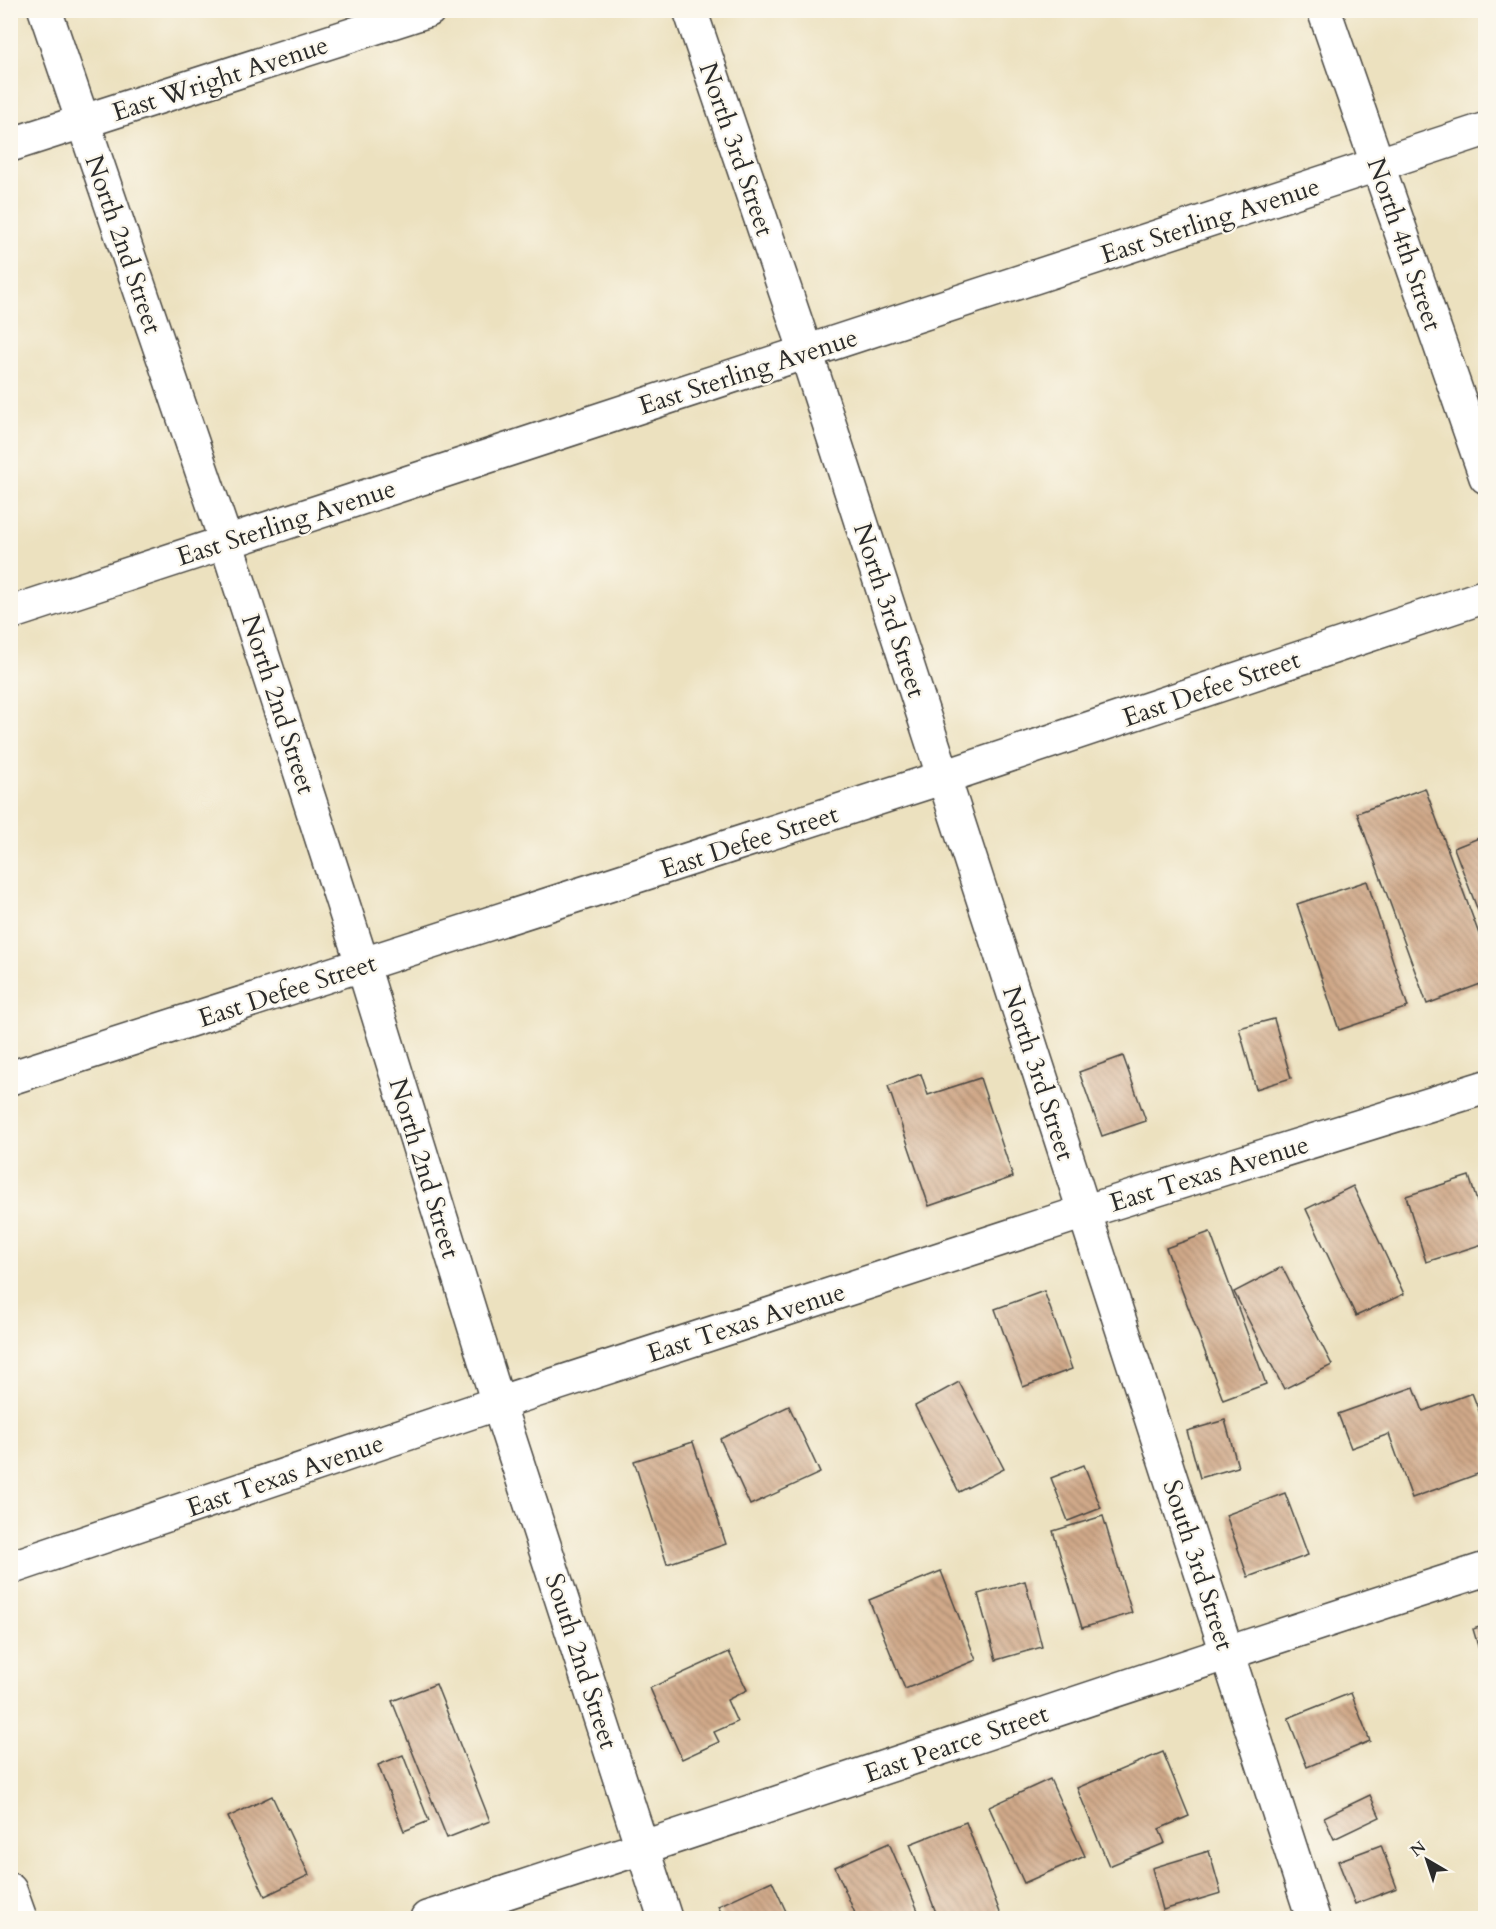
<svg xmlns="http://www.w3.org/2000/svg" width="1496" height="1929" font-family="Cardo,serif">
  <style>
    .building { fill: url(#building-back-hatch) }
    .lines { fill: none; stroke-linecap: round; stroke-linejoin: round }
    .minor-casing { stroke: #484641; stroke-width: 36 }
    .major-casing { stroke: #484641; stroke-width: 36 }
    .minor { stroke: #fff; stroke-width: 33 }
    .major { stroke: #fff; stroke-width: 33 }
    .labels { text-anchor: middle; stroke-width: 4.5; stroke-linejoin: round; paint-order: stroke }
    .street-label { font-size: 26px; fill: #2b2b2b; stroke: #fbf7ec }
  </style>
  <defs>
    <pattern id="building-back-hatch" width="6" height="6" patternUnits="userSpaceOnUse" patternTransform="scale(1.5)"><rect width="6" height="6" fill="#d0a989"/><path d="M-1 5l2 2M0 0l6 6M5-1l2 2" fill="none" stroke="#a98a70"/></pattern>
  </defs>
  <rect width="100%" height="100%" fill="#fbf7ec"/>
  <filter id="ink" filterUnits="userSpaceOnUse"><feTurbulence type="fractalNoise" baseFrequency=".0167" numOctaves="2"/><feDisplacementMap in="SourceGraphic" scale="12" xChannelSelector="R" yChannelSelector="G"/><feConvolveMatrix kernelMatrix="1 2 1 2 8 2 1 2 1" color-interpolation-filters="sRGB"/></filter>
  <filter id="wash" filterUnits="userSpaceOnUse"><feTurbulence type="fractalNoise" baseFrequency=".008" numOctaves="4" result="noise"/><feDisplacementMap in="SourceGraphic" scale="24" xChannelSelector="R" yChannelSelector="G"/><feGaussianBlur stdDeviation="1.35" result="paint"/><feColorMatrix in="noise" values="0 0 0 0 0 0 0 0 0 0 0 0 0 0 0 0 0 1.4 0 .05"/><feComposite in="paint" operator="in"/></filter>
  <g filter="url(#wash)">
    <rect width="100%" height="100%" fill="#ece1bf"/>
    <g id="blocks">
      <g class="building">
        <polygon points="1425,788 1486,953 1486,982 1427,1004 1357,813"/>
        <polygon points="1486,835 1486,929 1485,929 1454,848"/>
        <polygon points="1367,881 1408,1007 1339,1030 1297,904"/>
        <polygon points="1274,1019 1291,1078 1256,1089 1239,1028"/>
        <polygon points="1123,1056 1146,1121 1102,1136 1079,1072"/>
        <polygon points="921,1074 928,1095 980,1078 1013,1177 929,1206 888,1086"/>
        <polygon points="1469,1176 1486,1230 1486,1243 1426,1262 1406,1196"/>
        <polygon points="1353,1186 1404,1294 1356,1316 1306,1209"/>
        <polygon points="1210,1232 1266,1384 1223,1400 1166,1248"/>
        <polygon points="1282,1267 1332,1365 1284,1389 1234,1292"/>
        <polygon points="1044,1291 1072,1369 1023,1387 995,1309"/>
        <polygon points="959,1382 1004,1469 959,1492 915,1406"/>
        <polygon points="1414,1387 1423,1411 1472,1393 1486,1429 1486,1471 1412,1498 1389,1434 1351,1448 1338,1414"/>
        <polygon points="789,1406 820,1473 750,1505 720,1439"/>
        <polygon points="1225,1420 1238,1467 1200,1478 1187,1431"/>
        <polygon points="693,1442 726,1544 667,1564 634,1461"/>
        <polygon points="1084,1465 1101,1508 1068,1521 1051,1478"/>
        <polygon points="1285,1493 1308,1555 1248,1577 1226,1515"/>
        <polygon points="1103,1516 1132,1613 1082,1628 1053,1531"/>
        <polygon points="941,1571 976,1660 905,1689 869,1600"/>
        <polygon points="1025,1581 1042,1647 996,1660 978,1594"/>
        <polygon points="1486,1625 1486,1670 1485,1670 1473,1629"/>
        <polygon points="729,1652 747,1690 727,1700 737,1722 714,1732 719,1742 682,1759 650,1688"/>
        <polygon points="436,1684 490,1821 447,1838 392,1701"/>
        <polygon points="1351,1693 1370,1741 1307,1767 1288,1718"/>
        <polygon points="1163,1752 1189,1816 1159,1829 1165,1843 1109,1866 1077,1788"/>
        <polygon points="403,1755 429,1821 404,1831 378,1765"/>
        <polygon points="1050,1779 1085,1856 1024,1883 989,1807"/>
        <polygon points="1370,1795 1380,1817 1334,1839 1324,1817"/>
        <polygon points="272,1796 309,1875 265,1896 228,1817"/>
        <polygon points="966,1822 1002,1918 938,1918 910,1844"/>
        <polygon points="889,1843 919,1913 906,1918 857,1918 835,1867"/>
        <polygon points="1381,1845 1397,1888 1355,1904 1338,1861"/>
        <polygon points="1209,1851 1221,1893 1163,1910 1152,1868"/>
        <polygon points="772,1881 789,1918 724,1918 718,1906"/>
      </g>
    </g>
  </g>
  <g filter="url(#ink)">
    <use href="#blocks" fill-opacity="0" stroke="#484641" stroke-width="1.5"/>
    <g class="lines">
      <defs>
        <g id="minor">
          <polyline points="45,10 226,542 363,966 498,1403 665,1918"/>
          <polyline points="690,10 806,352 1313,1918"/>
          <polyline points="1324,10 1486,477"/>
          <polyline points="10,145 429,10"/>
          <polyline points="10,1890 20,1918"/>
          <path d="M427,1918C781,1804 1132,1682 1486,1569"/>
        </g>
        <g id="major">
          <polyline points="10,613 1486,129"/>
          <polyline points="10,1078 944,777 1486,596"/>
          <polyline points="10,1568 498,1403 1084,1212 1486,1087"/>
        </g>
      </defs>
      <use href="#minor" class="minor-casing"/>
      <use href="#major" class="major-casing"/>
      <use href="#minor" class="minor"/>
      <use href="#major" class="major"/>
    </g>
  </g>
  <g class="labels">
    <g class="street-label">
      <text transform="translate(220 78) rotate(-18)" y="9">East Wright Avenue</text>
      <text transform="translate(737 149) rotate(71)" y="9">North 3rd Street</text>
      <text transform="translate(1210 220) rotate(-18)" y="9">East Sterling Avenue</text>
      <text transform="translate(124 244) rotate(71)" y="9">North 2nd Street</text>
      <text transform="translate(1405 244) rotate(71)" y="9">North 4th Street</text>
      <text transform="translate(748 371) rotate(-18)" y="9">East Sterling Avenue</text>
      <text transform="translate(286 522) rotate(-18)" y="9">East Sterling Avenue</text>
      <text transform="translate(890 610) rotate(72)" y="9">North 3rd Street</text>
      <text transform="translate(1211 688) rotate(-19)" y="9">East Defee Street</text>
      <text transform="translate(279 704) rotate(72)" y="9">North 2nd Street</text>
      <text transform="translate(749 841) rotate(-18)" y="9">East Defee Street</text>
      <text transform="translate(287 990) rotate(-18)" y="9">East Defee Street</text>
      <text transform="translate(1039 1073) rotate(72)" y="9">North 3rd Street</text>
      <text transform="translate(425 1168) rotate(73)" y="9">North 2nd Street</text>
      <text transform="translate(1209 1173) rotate(-17)" y="9">East Texas Avenue</text>
      <text transform="translate(746 1322) rotate(-18)" y="9">East Texas Avenue</text>
      <text transform="translate(285 1475) rotate(-19)" y="9">East Texas Avenue</text>
      <text transform="translate(1199 1565) rotate(72)" y="9">South 3rd Street</text>
      <text transform="translate(582 1661) rotate(72)" y="9">South 2nd Street</text>
      <text transform="translate(956 1743) rotate(-19)" y="9">East Pearce Street</text>
    </g>
  </g>
  <rect width="1496" height="1929" fill="none" stroke="#fbf7ec" stroke-width="36"/>
  <g transform="translate(1427 1860) rotate(321)" stroke="#fbf7ec" stroke-width="4.5" paint-order="stroke">
  <path d="M0-4.5L10 22L0 15L-10 22Z" fill="#2b2b2b"/>
  <text y="-9" font-size="16" font-weight="bold" text-anchor="middle" fill="#2b2b2b">N</text>
  </g>
</svg>
